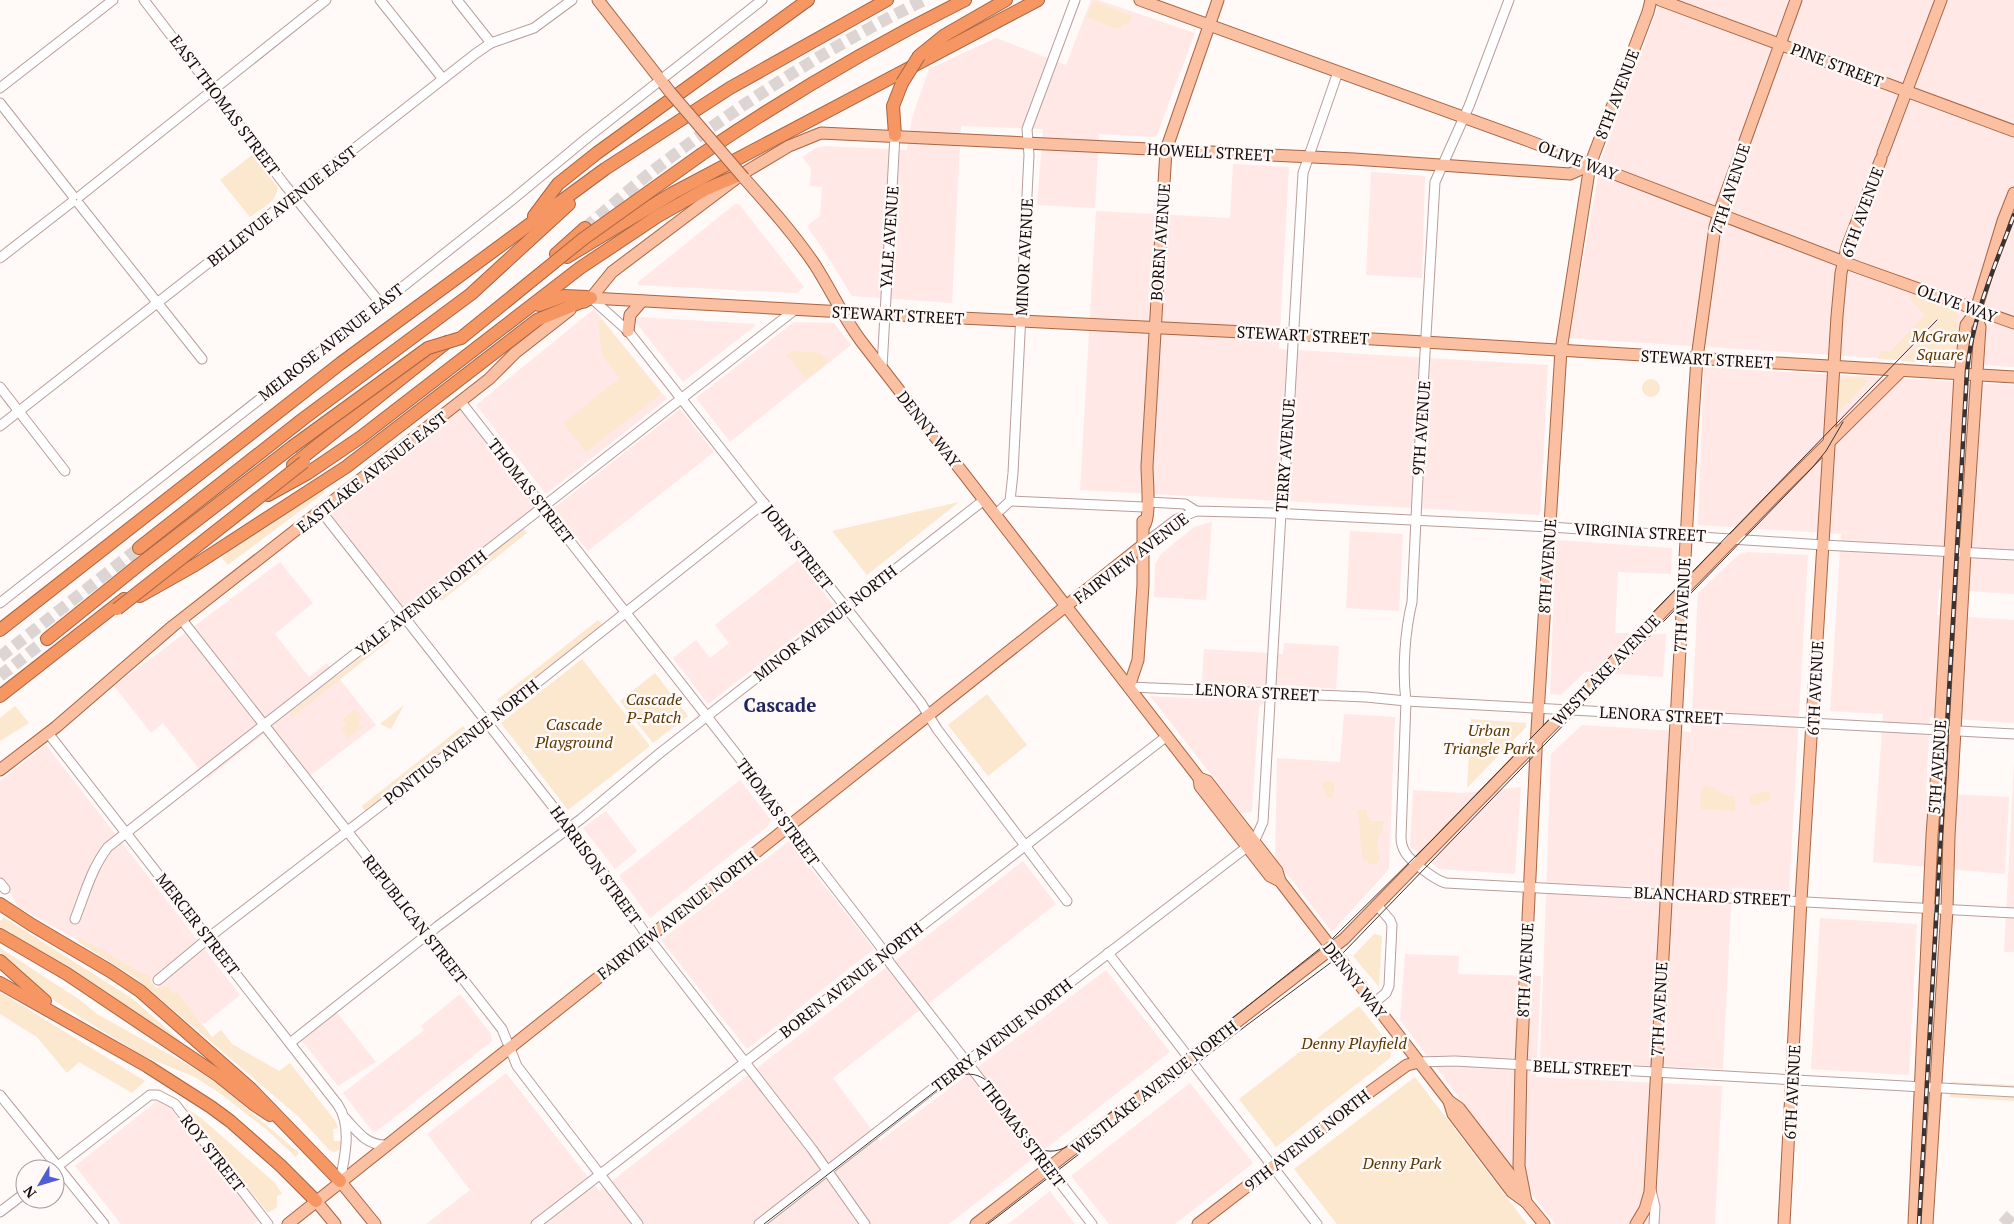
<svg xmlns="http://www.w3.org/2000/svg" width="2014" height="1224" font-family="'PT Serif',serif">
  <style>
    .built { fill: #ffe8e6 }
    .green { fill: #fce7cf }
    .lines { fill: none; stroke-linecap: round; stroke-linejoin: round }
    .highway-tunnel { stroke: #dcd5d4; stroke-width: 12; stroke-dasharray: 12 6; stroke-linecap: butt }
    .minor-casing { stroke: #b99e9b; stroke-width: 11 }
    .major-casing { stroke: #a76544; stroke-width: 13 }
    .highway-casing { stroke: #a76544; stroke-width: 14 }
    .minor { stroke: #fff; stroke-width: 9 }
    .major { stroke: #fac0a1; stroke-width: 11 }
    .highway { stroke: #f69663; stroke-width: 12 }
    .tram { stroke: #3b3332; stroke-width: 1 }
    .rail-casing { stroke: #3b3332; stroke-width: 4.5 }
    .rail { stroke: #fff9f8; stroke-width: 2.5; stroke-dasharray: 8; stroke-linecap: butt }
    .major-bridge-casing { stroke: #a76544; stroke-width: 13; stroke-linecap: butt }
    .highway-bridge-casing { stroke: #a76544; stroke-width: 14; stroke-linecap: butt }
    .major-bridge { stroke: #fac0a1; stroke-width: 11 }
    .highway-bridge { stroke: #f69663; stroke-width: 12 }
    .labels { text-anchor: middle; stroke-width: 5; stroke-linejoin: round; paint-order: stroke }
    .street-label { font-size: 16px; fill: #130a09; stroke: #fff9f8 }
    .park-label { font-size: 16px; font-style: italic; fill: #5b3700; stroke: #fff9f8 }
    .quarter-label { font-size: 19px; font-weight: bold; fill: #20275f; stroke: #fff9f8 }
  </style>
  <rect width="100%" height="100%" fill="#fff9f8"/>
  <g class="built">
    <polygon points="1091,0 1098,0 1195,33 1156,137 1099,134 1095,208 1037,205 1043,129 961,126 952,303 852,296 824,251 807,226 820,216 822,187 810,186 811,168 802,157 816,148 825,146 907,150 912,118 929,69 996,38 1066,65"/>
    <polygon points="1661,0 2014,0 2014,367 1569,338 1601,161"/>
    <polygon points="1233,164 1289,167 1279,349 1548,365 1540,515 1080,490 1096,211 1230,218"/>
    <polygon points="1371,172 1425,176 1422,278 1366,275"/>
    <polygon points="735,204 739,204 804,287 796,293 638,285 638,282"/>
    <polygon points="594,309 667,399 546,494 476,405"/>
    <polygon points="639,317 755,324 755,326 683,382 637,324 635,319"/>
    <polygon points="794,322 834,323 851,345 730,442 696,398"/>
    <polygon points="1704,367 2014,385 2014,594 1939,589 1937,615 2014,620 2014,723 1930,717 1926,793 2009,797 2005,874 1873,862 1883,714 1830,711 1841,534 1698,525"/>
    <polygon points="461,402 543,507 403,616 321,511"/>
    <polygon points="680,409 714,452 588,551 554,508"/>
    <polygon points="1212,522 1206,600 1154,597 1155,565 1161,554 1194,527"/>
    <polygon points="1350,531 1403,534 1399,611 1346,608"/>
    <polygon points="1556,540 1672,548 1671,574 1618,572 1615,633 1666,634 1663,677 1585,672 1561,695 1550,694"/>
    <polygon points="1747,552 1808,555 1789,891 1732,888 1723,1069 1540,1061 1551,754 1582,725 1691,732 1698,593 1738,555"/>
    <polygon points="798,560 834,606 708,704 673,658 696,640 710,658 729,643 715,625"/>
    <polygon points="280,562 313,603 275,634 309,677 327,663 376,725 302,782 264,734 207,779 163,723 151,733 114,686"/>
    <polygon points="1284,643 1339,646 1336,689 1286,685 1259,707 1252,812 1241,813 1150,696 1201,699 1204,649 1283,654"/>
    <polygon points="1344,714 1395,717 1389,869 1332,932 1275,858 1277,758 1340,762"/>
    <polygon points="46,745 240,995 204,1024 151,981 18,907 11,894 0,879 0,781"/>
    <polygon points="2014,764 2014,952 2004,952"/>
    <polygon points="740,780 771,820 767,827 650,918 619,876"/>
    <polygon points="1521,787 1515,874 1440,869 1410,847 1413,790 1463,793"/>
    <polygon points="606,811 637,851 615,869 583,828"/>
    <polygon points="789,841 874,949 747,1049 661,940"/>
    <polygon points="1023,861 1056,904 833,1078 880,1141 1106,970 1170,1052 949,1224 426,1224 470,1190 427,1134 506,1073 599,1191"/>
    <polygon points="1820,918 1917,924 1909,1075 1811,1069"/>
    <polygon points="1405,954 1459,956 1458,974 1541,976 1536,1077 1722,1086 1715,1224 1555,1224 1400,1020"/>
    <polygon points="460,994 491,1034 492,1041 377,1131 373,1132 343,1093 424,1030 421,1026"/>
    <polygon points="333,1008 376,1062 338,1086 298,1036"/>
    <polygon points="1190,1083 1253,1163 1175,1224 1109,1224 1071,1176"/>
    <polygon points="162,1097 259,1220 254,1224 121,1224 75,1166"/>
    <polygon points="1050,1191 1075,1224 1008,1224"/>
  </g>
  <g class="green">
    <polygon points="1094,1 1132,16 1128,25 1124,24 1121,28 1117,27 1116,29 1087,17"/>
    <path d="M252,155L277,186C280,200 259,210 250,217L220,180Z"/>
    <polygon points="1912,295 1950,308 1958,315 1956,357 1948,364 1901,361 1939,321 1936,318 1896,360 1878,359 1881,351 1890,352 1925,315 1910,299"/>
    <polygon points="598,320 602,320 661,394 586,452 563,423 620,378 602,355"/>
    <polygon points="792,351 820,353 828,362 806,379 787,355"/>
    <polygon points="1845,378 1862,378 1868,381 1841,409 1838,405 1840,382"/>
    <circle cx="1651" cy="388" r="9"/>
    <polygon points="323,489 324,493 228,565 220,555"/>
    <polygon points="959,502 867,575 832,531"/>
    <polygon points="524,529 527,533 441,601 438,596"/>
    <polygon points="598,620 602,624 595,631 501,705 497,700"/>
    <polygon points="387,636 390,640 292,717 289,714"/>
    <polygon points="582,659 650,746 568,810 501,723"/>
    <polygon points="655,673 688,716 653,743 620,701"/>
    <polygon points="987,694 1027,745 988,776 948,725"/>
    <polygon points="404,705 391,729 380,724"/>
    <polygon points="15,706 29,723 0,741 0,718"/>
    <polygon points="355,709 361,716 358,724 363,727 348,738 341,729 346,725 342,720"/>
    <polygon points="1471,719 1526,723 1526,727 1467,788"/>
    <polygon points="463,726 467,732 384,798 365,811 362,806"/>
    <polygon points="1325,781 1335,782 1332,798 1327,797 1322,785"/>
    <polygon points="1705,785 1718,789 1720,793 1735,797 1735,811 1700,809 1701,790"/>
    <path d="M1769,791L1771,797L1767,802L1763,801C1758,806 1756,806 1750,804V795Z"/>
    <polygon points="1358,810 1367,810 1367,817 1369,817 1370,821 1384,821 1381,835 1378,835 1377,854 1380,855 1380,861 1377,861 1377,864 1368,864 1368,860 1364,861 1361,848"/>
    <polygon points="3,917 133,999 184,1044 181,1045 27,950 11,932 0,927 0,920 2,921"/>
    <polygon points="1374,934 1382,936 1379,987 1353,956"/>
    <polygon points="80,938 145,975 147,973 151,982 157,988 168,987 174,994 177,992 212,1037 221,1030 232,1044 279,1071 290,1063 336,1122 338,1128 333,1129 334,1141 342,1141 340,1149 335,1152 330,1151 299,1117 136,978 78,942"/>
    <polygon points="0,948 80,1000 97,1014 190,1066 218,1084 299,1153 296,1157 267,1130 221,1094 195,1077 143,1056 64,1007 32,985 0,952"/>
    <polygon points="0,992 145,1081 132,1093 79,1062 67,1073 37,1037 0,1014"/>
    <polygon points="1359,1006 1392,1048 1390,1058 1276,1147 1239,1099"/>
    <polygon points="1415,1077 1527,1224 1337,1224 1294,1169"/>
    <polygon points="1951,1082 2014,1085 2014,1101 1950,1097"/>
    <polygon points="186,1108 201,1118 275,1183 282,1194 277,1196 277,1207 270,1212 267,1212"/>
  </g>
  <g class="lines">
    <g class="highway-tunnel">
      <path d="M585,228C609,208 633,186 658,167C741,103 830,46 924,0"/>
      <polyline points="0,657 139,548"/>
      <polyline points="0,676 47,639"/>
      <polyline points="2003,1224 2014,1212"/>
    </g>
    <defs>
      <g id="minor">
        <polyline points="144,0 285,185 381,304"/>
        <polyline points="380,0 443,79"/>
        <polyline points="457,0 491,43"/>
        <path d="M1509,0L1469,106L1435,182L1419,456L1412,602C1405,631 1402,671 1406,701L1401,837C1401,843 1402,847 1405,852C1410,861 1436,881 1446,883L2014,913"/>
        <polyline points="0,88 113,0"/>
        <polyline points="0,103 73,196"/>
        <polyline points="80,196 326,0"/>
        <polyline points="79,204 202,359"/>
        <polyline points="0,258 72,202"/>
        <polyline points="591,298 628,331 885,657 921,703 937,729 1067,901"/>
        <polyline points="882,368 895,135"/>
        <polyline points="0,387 65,471"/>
        <polyline points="461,402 748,769 789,828 880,946 890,963 1092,1224"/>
        <polyline points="0,426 475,54 491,43 534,28 572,0"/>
        <polyline points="1010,501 1144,507"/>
        <polyline points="1148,502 1185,504 1196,511 1272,513 1550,527 1823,545 2014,555"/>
        <polyline points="321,511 558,813 608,879 648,937 812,1149 865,1224"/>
        <polyline points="995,515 1010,501 1013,473 1029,155 1027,129 1075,0"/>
        <polyline points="1144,544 1177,519 1196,511"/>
        <polyline points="0,603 381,304 512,200 587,138 762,0"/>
        <polyline points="182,620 502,1029 517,1066 638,1224"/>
        <polyline points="1129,687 1366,697 1406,701 2014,734"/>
        <path d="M48,733L338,1105C352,1126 345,1157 340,1181"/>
        <polyline points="1254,842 1263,822 1281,513 1284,498 1303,173 1338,72"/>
        <polyline points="0,883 5,889"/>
        <path d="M75,919C85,894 91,869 108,847L796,309"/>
        <polyline points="1108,953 1317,1224"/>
        <polyline points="158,980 217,931 427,770 764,503"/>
        <polyline points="1374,1003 1386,993 1389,986 1392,925 1390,920 1377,905"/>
        <polyline points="290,1043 438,926 581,819 660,753 984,500"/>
        <polyline points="1419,1062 1455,1061 2014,1092"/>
        <polyline points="0,1095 104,1224"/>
        <path d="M345,1118C357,1131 366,1145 385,1145"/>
        <polyline points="54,1169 150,1095 158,1095 175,1104 268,1224"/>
        <polyline points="1651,1190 1655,1207 1654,1224"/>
        <polyline points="0,1212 25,1193"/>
        <polyline points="536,1224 1167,736"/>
        <polyline points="759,1224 977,1054 1247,847"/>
      </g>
      <g id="major">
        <polyline points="598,0 670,92"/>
        <polyline points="1140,0 1529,141 1857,267 2014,323"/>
        <polyline points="1660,0 2014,131"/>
        <polyline points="1883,153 1941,0"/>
        <path d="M744,178C769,206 794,234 815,265C831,290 843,317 861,341L1199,778L1207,781L1277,871L1280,881L1449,1101L1453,1114L1512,1192L1526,1202"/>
        <polyline points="591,298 899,315 1305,335 2014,377"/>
        <polyline points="584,302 591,298 612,272 742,174 789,146 821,133 1354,159 1570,174 1590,165"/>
        <polyline points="628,331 630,315 642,301"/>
        <path d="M1144,526C1151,518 1147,479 1147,466L1166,150L1218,0"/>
        <polyline points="1129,687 1138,660 1143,585 1143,521"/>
        <polyline points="0,770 56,727 173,626 489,379 515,353 570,310"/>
        <polyline points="1199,778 1200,786 1270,876 1280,881"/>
        <polyline points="1449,1101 1459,1108 1519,1186 1526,1202 1544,1224"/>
        <polyline points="340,1181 375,1224"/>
        <polyline points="316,1201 335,1224"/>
        <polyline points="1526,1202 1519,1166 1521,1065 1537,730 1561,350 1590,165 1648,12 1651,0"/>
        <polyline points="288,1224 1144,544"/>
        <polyline points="976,1224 1344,939 1775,496 1902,370"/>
        <polyline points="1198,1224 1371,1091 1407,1065 1419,1062"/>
        <polyline points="1636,1224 1645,1209 1650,1192 1692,432 1697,358 1715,227 1719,213 1796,0"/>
        <polyline points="1784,1224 1801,900 1837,316 1841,273 1847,247 1881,159"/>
        <polyline points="1914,1224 1932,835 1940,730 1960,374 1966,325 1975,313 2003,221 2014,193"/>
        <polyline points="1927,1224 1947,909 1949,836 1965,553 1980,327 1975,313"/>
      </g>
      <g id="highway">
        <polyline points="919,56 945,35 1006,0"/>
        <polyline points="895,135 893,106 902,83"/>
        <path d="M702,154C786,97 874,45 965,0"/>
        <polyline points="534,216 558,184 597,153 808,0"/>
        <polyline points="556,254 585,228"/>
        <polyline points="567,257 673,193 1038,0"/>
        <polyline points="539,305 564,296 587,297"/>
        <polyline points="293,465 447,342"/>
        <polyline points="268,495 308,473 361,437 580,268 658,216 706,189 742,174"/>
        <polyline points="139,548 303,419 471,294 569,204"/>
        <polyline points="140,596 195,565 346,467 537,320 591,298"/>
        <polyline points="0,630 341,363 605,169 730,88 887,0"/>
        <polyline points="47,639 140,564 292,447"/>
        <polyline points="0,696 124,599"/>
        <polyline points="0,904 32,925 110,971 140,991 251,1089 340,1181"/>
        <polyline points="0,935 67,974 219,1076 255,1105 270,1115"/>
        <polyline points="0,961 45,1001"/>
        <polyline points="0,983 147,1066 211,1107 230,1121 280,1165 316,1201"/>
      </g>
    </defs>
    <use href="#minor" class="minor-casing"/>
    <use href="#major" class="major-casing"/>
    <use href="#highway" class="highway-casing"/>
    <use href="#minor" class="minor"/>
    <use href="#major" class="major"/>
    <use href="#highway" class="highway"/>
    <g class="tram">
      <path d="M764,1224L951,1079C964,1072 978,1072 989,1083L1032,1145C1044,1153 1056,1153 1068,1146L1239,1013L1332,939L1434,838L1937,320"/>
      <polyline points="988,1224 1247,1025 1341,955 1812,468 1826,451 1843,422"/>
    </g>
    <defs>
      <path id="rail" d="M1919,1224L1967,371C1972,317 1995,266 2014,215"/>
    </defs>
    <use href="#rail" class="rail-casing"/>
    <use href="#rail" class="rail"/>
    <defs>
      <polyline id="major-bridge" points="670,92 744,178"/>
      <g id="highway-bridge">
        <polyline points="902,83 919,56"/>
        <polyline points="292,447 428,348 461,338 583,239 702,154"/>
        <polyline points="117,609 304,462"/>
      </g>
    </defs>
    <use href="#major-bridge" class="major-bridge-casing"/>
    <use href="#highway-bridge" class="highway-bridge-casing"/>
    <use href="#major-bridge" class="major-bridge"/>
    <use href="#highway-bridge" class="highway-bridge"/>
  </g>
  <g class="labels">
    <g class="street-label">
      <text transform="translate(1837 65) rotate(21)" y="6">PINE STREET</text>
      <text transform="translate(1617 94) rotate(-69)" y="6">8TH AVENUE</text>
      <text transform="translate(225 105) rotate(53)" y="6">EAST THOMAS STREET</text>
      <text transform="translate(1210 152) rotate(3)" y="6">HOWELL STREET</text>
      <text transform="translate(1578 160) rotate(21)" y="6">OLIVE WAY</text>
      <text transform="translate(1730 189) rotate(-72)" y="6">7TH AVENUE</text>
      <text transform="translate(282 206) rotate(-38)" y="6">BELLEVUE AVENUE EAST</text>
      <text transform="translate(1862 212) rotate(-70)" y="6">6TH AVENUE</text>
      <text transform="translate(889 237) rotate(-86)" y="6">YALE AVENUE</text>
      <text transform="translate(1160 242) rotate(-86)" y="6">BOREN AVENUE</text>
      <text transform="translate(1024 257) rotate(-87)" y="6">MINOR AVENUE</text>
      <text transform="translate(1957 303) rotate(20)" y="6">OLIVE WAY</text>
      <text transform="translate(898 315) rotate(3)" y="6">STEWART STREET</text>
      <text transform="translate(1303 335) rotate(3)" y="6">STEWART STREET</text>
      <text transform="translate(331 342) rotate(-38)" y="6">MELROSE AVENUE EAST</text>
      <text transform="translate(1707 359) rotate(3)" y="6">STEWART STREET</text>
      <text transform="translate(1421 428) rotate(-86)" y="6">9TH AVENUE</text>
      <text transform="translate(929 429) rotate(52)" y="6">DENNY WAY</text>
      <text transform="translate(1285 455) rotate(-86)" y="6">TERRY AVENUE</text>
      <text transform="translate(372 472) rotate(-38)" y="6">EASTLAKE AVENUE EAST</text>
      <text transform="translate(531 491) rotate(52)" y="6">THOMAS STREET</text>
      <text transform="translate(1640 532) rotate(3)" y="6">VIRGINIA STREET</text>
      <text transform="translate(798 547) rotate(52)" y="6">JOHN STREET</text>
      <text transform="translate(1131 558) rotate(-37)" y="6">FAIRVIEW AVENUE</text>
      <text transform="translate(1547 566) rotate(-86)" y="6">8TH AVENUE</text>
      <text transform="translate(421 603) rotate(-38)" y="6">YALE AVENUE NORTH</text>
      <text transform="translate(1682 605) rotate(-87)" y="6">7TH AVENUE</text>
      <text transform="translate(825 623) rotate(-38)" y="6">MINOR AVENUE NORTH</text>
      <text transform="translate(1606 670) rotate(-46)" y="6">WESTLAKE AVENUE</text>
      <text transform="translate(1815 688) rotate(-87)" y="6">6TH AVENUE</text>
      <text transform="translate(1257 692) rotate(3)" y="6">LENORA STREET</text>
      <text transform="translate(1661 715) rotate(3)" y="6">LENORA STREET</text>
      <text transform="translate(461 742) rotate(-38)" y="6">PONTIUS AVENUE NORTH</text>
      <text transform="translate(1937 767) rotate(-86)" y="6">5TH AVENUE</text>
      <text transform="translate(778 812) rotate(54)" y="6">THOMAS STREET</text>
      <text transform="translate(596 865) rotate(54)" y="6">HARRISON STREET</text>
      <text transform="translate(1712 896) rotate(3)" y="6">BLANCHARD STREET</text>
      <text transform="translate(677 915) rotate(-38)" y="6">FAIRVIEW AVENUE NORTH</text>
      <text transform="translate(415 919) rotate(52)" y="6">REPUBLICAN STREET</text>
      <text transform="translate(198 924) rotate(52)" y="6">MERCER STREET</text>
      <text transform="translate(1525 970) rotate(-87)" y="6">8TH AVENUE</text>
      <text transform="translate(851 980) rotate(-38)" y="6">BOREN AVENUE NORTH</text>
      <text transform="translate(1355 980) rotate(52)" y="6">DENNY WAY</text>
      <text transform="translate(1659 1009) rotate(-87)" y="6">7TH AVENUE</text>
      <text transform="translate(1002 1035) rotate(-38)" y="6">TERRY AVENUE NORTH</text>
      <text transform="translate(1582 1068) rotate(3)" y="6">BELL STREET</text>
      <text transform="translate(1154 1087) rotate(-38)" y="6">WESTLAKE AVENUE NORTH</text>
      <text transform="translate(1792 1092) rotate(-87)" y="6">6TH AVENUE</text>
      <text transform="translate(1023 1134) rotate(53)" y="6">THOMAS STREET</text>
      <text transform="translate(1307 1140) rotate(-38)" y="6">9TH AVENUE NORTH</text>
      <text transform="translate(213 1153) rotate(52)" y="6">ROY STREET</text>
    </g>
    <g class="park-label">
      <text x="1940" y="342">McGraw<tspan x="1940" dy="18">Square</tspan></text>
      <text x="654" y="705">Cascade<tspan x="654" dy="18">P-Patch</tspan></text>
      <text x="574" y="730">Cascade<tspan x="574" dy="18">Playground</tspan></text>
      <text x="1489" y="736">Urban<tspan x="1489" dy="18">Triangle Park</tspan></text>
      <text x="1354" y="1049">Denny Playfield</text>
      <text x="1402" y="1169">Denny Park</text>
    </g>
    <g class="quarter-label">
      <text x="780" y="712">Cascade</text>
    </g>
  </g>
  <g transform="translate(40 1184) rotate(232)"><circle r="24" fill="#fff9f8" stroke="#a19998"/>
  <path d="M0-4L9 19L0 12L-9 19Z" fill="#505ed4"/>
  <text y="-8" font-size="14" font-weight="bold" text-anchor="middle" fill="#130a09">N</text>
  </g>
</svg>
